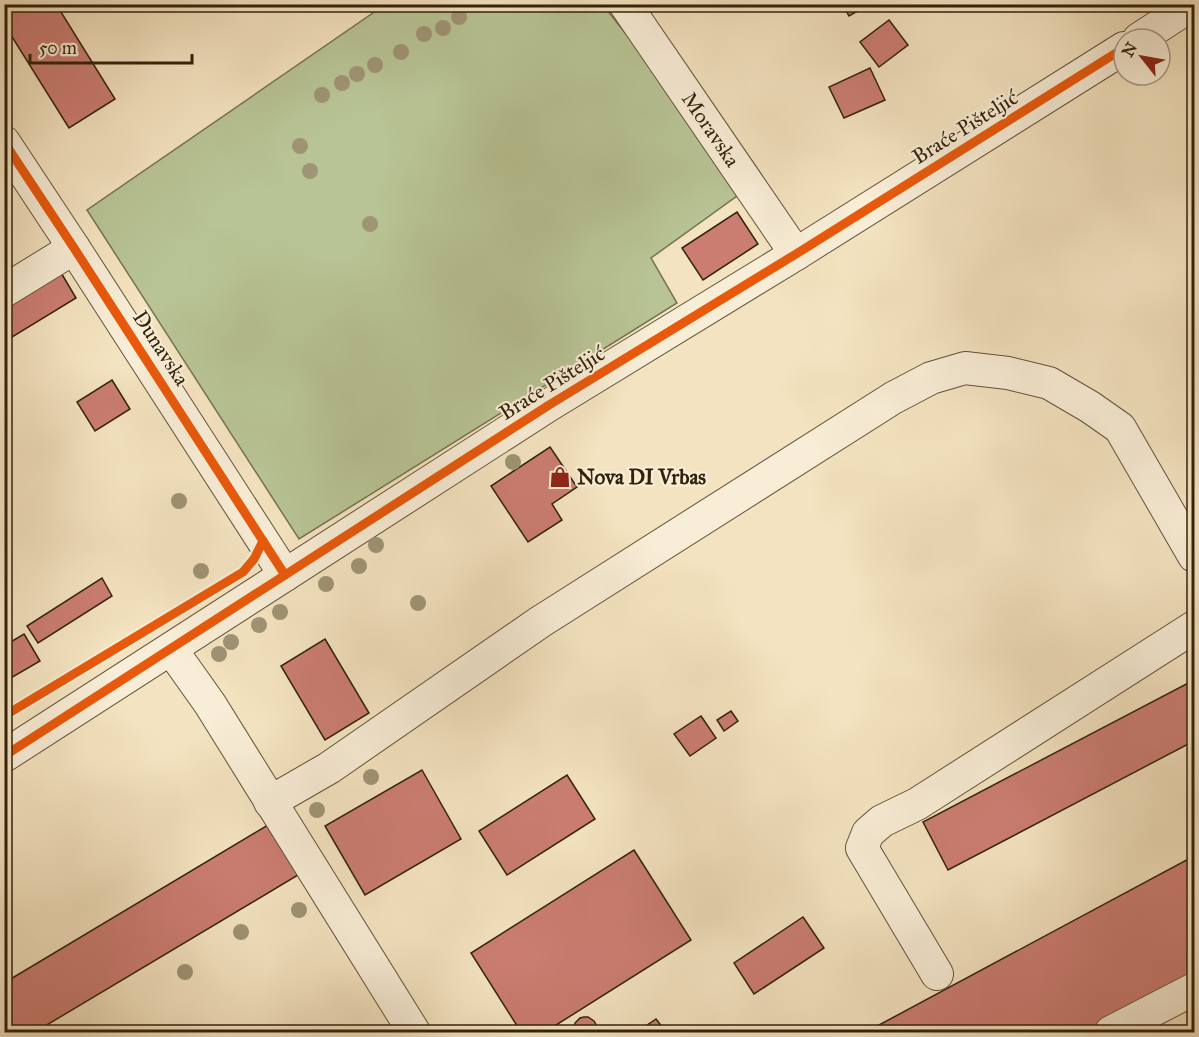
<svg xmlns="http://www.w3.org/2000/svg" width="1199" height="1037" font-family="'IM FELL Great Primer',serif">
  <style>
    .green { fill: #b8c495; stroke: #757350; stroke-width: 1.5 }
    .building { fill: #cb7d72; stroke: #32220c; stroke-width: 1.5 }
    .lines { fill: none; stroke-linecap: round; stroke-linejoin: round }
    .minor-casing { stroke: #625239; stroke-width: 34 }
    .minor { stroke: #f8edd6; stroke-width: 32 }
    .cycleway-casing { stroke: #f8edd6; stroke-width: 13 }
    .cycleway { stroke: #e8590c; stroke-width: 9 }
    .tree { fill: #9f9474 }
    .labels { text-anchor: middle; stroke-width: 4.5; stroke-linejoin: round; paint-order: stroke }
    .street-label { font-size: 21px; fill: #32220c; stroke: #f8edd6 }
    .poi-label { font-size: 21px; font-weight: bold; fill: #32220c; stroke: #f8edd6; text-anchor: start }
  </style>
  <rect width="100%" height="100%" fill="#f4e3c0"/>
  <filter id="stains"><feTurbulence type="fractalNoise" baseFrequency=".00333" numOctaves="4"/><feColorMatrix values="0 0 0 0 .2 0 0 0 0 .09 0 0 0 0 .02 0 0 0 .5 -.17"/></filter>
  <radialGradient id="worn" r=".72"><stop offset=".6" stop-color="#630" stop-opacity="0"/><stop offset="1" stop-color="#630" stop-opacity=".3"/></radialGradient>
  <polygon class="green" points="386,4 603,5 748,188 651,258 677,303 299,539 87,210"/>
  <g class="building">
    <polygon points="4,4 56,4 115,99 69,128 4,24"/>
    <polygon points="842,4 870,4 849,16"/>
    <polygon points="889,20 908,45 879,67 860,42"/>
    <polygon points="870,68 885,100 844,118 829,87"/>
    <polygon points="737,212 758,244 703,280 682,248"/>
    <polygon points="60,271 76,298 4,342 4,304"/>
    <polygon points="112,380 130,409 95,431 77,402"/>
    <polygon points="550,447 577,487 552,504 562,520 528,542 491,486"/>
    <polygon points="102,578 112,596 38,643 27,626"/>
    <polygon points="24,634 40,661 4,682 4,646"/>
    <polygon points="325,639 369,713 325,740 281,666"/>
    <polygon points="1194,680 1194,741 948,870 923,822"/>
    <polygon points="731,711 738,721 724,731 717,720"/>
    <polygon points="701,716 716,738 690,756 674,734"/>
    <polygon points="422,770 461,839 365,895 325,826"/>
    <polygon points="567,775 595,819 507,875 479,831"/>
    <polygon points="268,825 298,875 35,1032 4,1032 4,983"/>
    <polygon points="634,850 691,940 545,1032 521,1032 471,953"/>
    <polygon points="1194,856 1194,976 1089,1032 866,1032"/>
    <polygon points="803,917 824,948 754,994 734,963"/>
    <polygon points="584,1017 588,1017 594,1021 598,1028 597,1032 574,1032 575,1023 580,1018"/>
    <polygon points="656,1019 666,1032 637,1032"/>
  </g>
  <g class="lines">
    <defs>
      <g id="minor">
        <path id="s1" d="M625,4L796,254"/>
        <polyline points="1139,39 1193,4"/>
        <polyline points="4,142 74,248 285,575"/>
        <polyline points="4,291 74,248"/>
        <polyline points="171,649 210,704 414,1032"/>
        <polyline points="4,756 549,405 796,254 1124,48"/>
        <polyline points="270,802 329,768 540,622 893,398 931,378 965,368 1008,373 1049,383 1090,407 1120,428 1194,556"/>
        <polyline points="937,974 862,848 868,833 882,821 917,804 1194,627"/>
        <polyline points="1111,1032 1194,989"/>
      </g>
    </defs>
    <use href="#minor" class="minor-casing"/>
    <use href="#minor" class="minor"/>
    <defs>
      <g id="cycleway">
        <polyline points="4,142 74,248 285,575"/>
        <polyline points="4,716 243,572 254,559 263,541"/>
        <polyline points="4,756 549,405 796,254 1124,48"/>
      </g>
    </defs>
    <use href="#cycleway" class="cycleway-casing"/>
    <use href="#cycleway" class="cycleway"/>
  </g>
  <g class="tree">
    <circle cx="459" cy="17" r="8"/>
    <circle cx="443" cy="28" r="8"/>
    <circle cx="424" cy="34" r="8"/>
    <circle cx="401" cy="52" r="8"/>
    <circle cx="375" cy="65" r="8"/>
    <circle cx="357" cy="74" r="8"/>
    <circle cx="342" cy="83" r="8"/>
    <circle cx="322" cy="95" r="8"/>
    <circle cx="300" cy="146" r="8"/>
    <circle cx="310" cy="171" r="8"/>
    <circle cx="370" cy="224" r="8"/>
    <circle cx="513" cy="462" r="8"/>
    <circle cx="179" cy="501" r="8"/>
    <circle cx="376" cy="545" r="8"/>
    <circle cx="359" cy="566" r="8"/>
    <circle cx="201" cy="571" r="8"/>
    <circle cx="326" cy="584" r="8"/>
    <circle cx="418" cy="603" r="8"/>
    <circle cx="280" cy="612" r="8"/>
    <circle cx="259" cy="625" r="8"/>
    <circle cx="231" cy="642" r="8"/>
    <circle cx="219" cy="654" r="8"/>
    <circle cx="371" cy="777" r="8"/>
    <circle cx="317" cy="810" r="8"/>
    <circle cx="299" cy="910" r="8"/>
    <circle cx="241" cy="932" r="8"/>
    <circle cx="185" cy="972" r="8"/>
  </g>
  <defs>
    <symbol id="shop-bare" viewBox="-9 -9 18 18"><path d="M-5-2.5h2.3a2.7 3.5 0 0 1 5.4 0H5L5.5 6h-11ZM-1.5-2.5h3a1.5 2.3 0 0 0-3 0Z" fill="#8f2418" stroke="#f8edd6" stroke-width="2.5" paint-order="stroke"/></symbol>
  </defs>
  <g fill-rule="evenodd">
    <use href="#shop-bare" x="545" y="462" width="30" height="30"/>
  </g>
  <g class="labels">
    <g class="street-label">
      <text transform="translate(965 127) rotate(-32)" y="7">Braće Pišteljić</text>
      <text dy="7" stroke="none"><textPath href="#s1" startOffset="152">Moravska</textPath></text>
      <text transform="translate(161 348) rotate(57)" y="7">Dunavska</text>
      <text transform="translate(552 383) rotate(-32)" y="7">Braće Pišteljić</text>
    </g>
    <g class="poi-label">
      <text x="577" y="484">Nova DI Vrbas</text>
    </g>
  </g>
  <rect width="1199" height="1037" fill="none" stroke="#f4e3c0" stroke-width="24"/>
  <rect x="6" y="6" width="1187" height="1025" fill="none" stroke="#32220c" stroke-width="3"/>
  <rect x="12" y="12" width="1175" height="1013" fill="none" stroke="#32220c" stroke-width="1.5"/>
  <g transform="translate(1142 57) rotate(301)"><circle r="28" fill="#f8edd6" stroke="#a99c85" stroke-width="1.5"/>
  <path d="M0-4.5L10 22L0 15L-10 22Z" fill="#8f2418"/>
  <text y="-9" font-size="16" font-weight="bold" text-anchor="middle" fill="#32220c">N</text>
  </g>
  <path d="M30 54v9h162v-9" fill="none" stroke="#32220c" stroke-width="3"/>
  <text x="39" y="54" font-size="18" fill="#32220c" stroke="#f8edd6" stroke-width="4.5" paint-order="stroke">50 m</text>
  <rect width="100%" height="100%" filter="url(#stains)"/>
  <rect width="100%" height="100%" fill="url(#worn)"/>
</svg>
